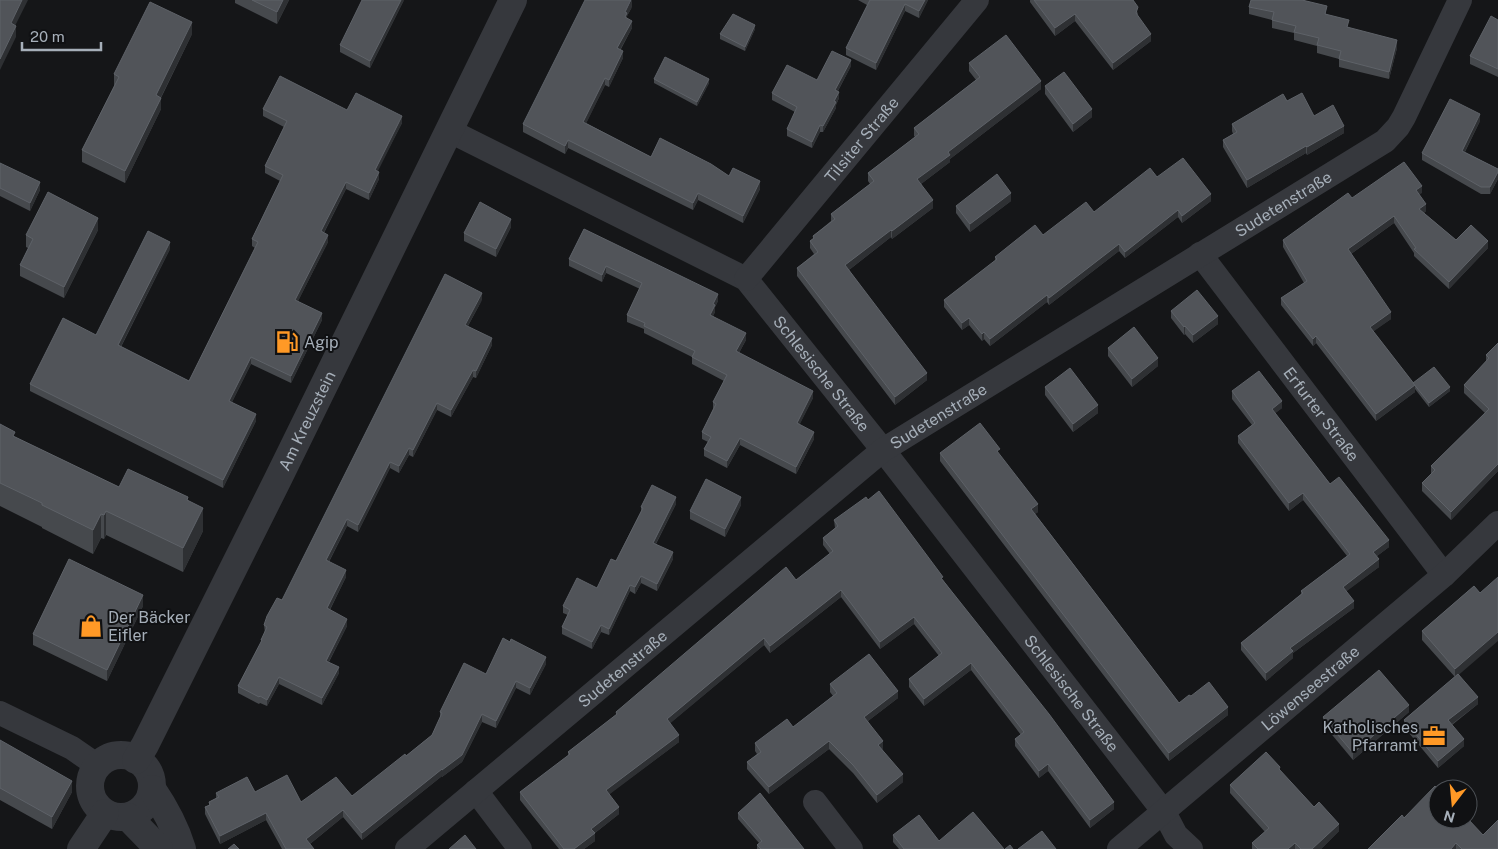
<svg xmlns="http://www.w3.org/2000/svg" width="1498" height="849" font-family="'Public Sans',sans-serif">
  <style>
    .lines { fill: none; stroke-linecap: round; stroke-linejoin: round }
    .minor { stroke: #36383d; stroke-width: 24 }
    .tertiary { stroke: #36383d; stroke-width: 28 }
    .wall { fill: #46494d }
    .shaded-wall { fill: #2e3033 }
    .building { fill: #515459; stroke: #5e6268 }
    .labels { text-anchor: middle; stroke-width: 4; stroke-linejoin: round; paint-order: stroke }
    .street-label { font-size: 16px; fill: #a6afb9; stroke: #101113 }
    .poi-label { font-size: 16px; fill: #a6afb9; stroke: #101113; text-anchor: start }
  </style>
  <rect width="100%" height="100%" fill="#151618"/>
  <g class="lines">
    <g class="minor">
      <path id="s1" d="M450,131L746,279L883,450L1164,812L1176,835L1191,849"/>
      <path id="s2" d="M1200,254L1444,575"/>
      <path id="s3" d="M746,279L977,0"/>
      <polyline points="0,713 72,748 98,766"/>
      <polyline points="476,791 520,849"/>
      <polyline points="815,802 851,849"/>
      <path id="s4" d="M407,849L883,450L1385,141L1398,127L1404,117L1460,0"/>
      <path id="s5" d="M1119,849L1444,575L1498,523"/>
    </g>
    <g class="tertiary">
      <circle cx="121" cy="786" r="31"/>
      <path id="s6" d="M136,760L145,745L277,481L513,0"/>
      <path d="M152,789C165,808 175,826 182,849"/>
      <polyline points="128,817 159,849"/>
      <polyline points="81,849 105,813"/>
    </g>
  </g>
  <g class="wall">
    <polygon points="235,0 289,0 277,24 235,3"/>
    <polygon points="404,0 370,68 340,52 340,45"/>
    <polygon points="858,0 928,0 919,18 905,11 876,70 846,55 846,48 867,5"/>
    <polygon points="1030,0 1133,0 1138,14 1137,16 1151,41 1113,70 1075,21 1055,36 1030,2"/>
    <polygon points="1304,0 1349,28 1397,48 1389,79 1339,67 1339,59 1317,53 1317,46 1294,40 1294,33 1272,28 1272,20 1249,14 1249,7"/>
    <polygon points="632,7 627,16 627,18 632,28 621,49 623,58 609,87 605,85 586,123 651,157 729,176 760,189 743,223 698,200 693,210 568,148 565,154 523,132 523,124"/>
    <polygon points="1498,20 1498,77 1470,64 1470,56"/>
    <polygon points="755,29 745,51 720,39 720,34"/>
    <polygon points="192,34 161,98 161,109 125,183 82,162 82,150 114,86 114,74"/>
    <polygon points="969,63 1041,89 950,159 950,162 921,184 933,208 892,239 891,237 849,270 927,380 895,405 797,276 797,268 814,254 810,248 810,241 813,239 813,236 831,221 831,214 870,184 868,181 868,173 915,137 914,136 914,128 976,80 969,71"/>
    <polygon points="851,66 838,91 839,98 836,105 836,108 823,132 820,132 812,148 787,136 787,129 795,112 772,100 772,93 817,80"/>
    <polygon points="654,79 709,83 697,106 654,83"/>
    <polygon points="1045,86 1092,117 1073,132 1045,94"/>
    <polygon points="1287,101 1314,116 1344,133 1307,155 1306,153 1247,188 1223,147 1223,140 1233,134 1232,131 1232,124"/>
    <polygon points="263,109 347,110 402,123 377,171 379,179 369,200 346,189 324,233 328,242 298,301 322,320 291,383 251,364 232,402 256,421 223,488 30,391 30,384 96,335 170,249 121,347 189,381 255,248 252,246 252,239 280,181 265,173 265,166 284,127 263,116"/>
    <polygon points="1480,121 1465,152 1498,169 1498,179 1490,194 1481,194 1422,160 1422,153"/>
    <polygon points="0,163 40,190 30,211 0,196"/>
    <polygon points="1157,177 1211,201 1182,223 1178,217 1125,258 1119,251 1049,305 1047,302 990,346 984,339 982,341 969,325 962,330 944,307 944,300 995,261 995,257 1094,212"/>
    <polygon points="1422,193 1419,194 1426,211 1424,213 1456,240 1488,248 1449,289 1414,256 1414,253 1394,223 1351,254 1391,319 1373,331 1413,383 1450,391 1429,407 1415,389 1415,392 1376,421 1316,343 1313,346 1281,305 1281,298 1304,283 1283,247 1283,240"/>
    <polygon points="1011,201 970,232 956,213 956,206"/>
    <polygon points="511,227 496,257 464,241 464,233"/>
    <polygon points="584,229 718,301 715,307 715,312 713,316 746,340 739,353 813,398 799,425 814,439 796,474 740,445 727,468 704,456 704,449 708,442 702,439 702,432 713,409 713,402 724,381 692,364 692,357 644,333 644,329 627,322 627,315 640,289 606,273 602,282 569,266 569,259"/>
    <polygon points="98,230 64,298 20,276 20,265 28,248 26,247 26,235"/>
    <polygon points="482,300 468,326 492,345 476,378 473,377 451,417 437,410 413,457 409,455 399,473 390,468 358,532 347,526 329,562 346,577 330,610 347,626 329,662 339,673 322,705 279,684 267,706 260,703 259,704 238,693 238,686 261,643 261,640 265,633 264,625 282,600"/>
    <polygon points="1171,311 1218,324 1193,343 1185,334 1184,335 1171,318"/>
    <polygon points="1498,343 1498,471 1451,520 1422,491 1422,483 1431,474 1431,466 1485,413 1464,393 1464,385 1486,362 1486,355"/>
    <polygon points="1108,348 1158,366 1132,387 1108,356"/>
    <polygon points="1045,387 1098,413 1073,432 1045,395"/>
    <polygon points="1232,391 1282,408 1275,413 1330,484 1389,547 1377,556 1379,567 1346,591 1354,608 1293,653 1293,658 1266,681 1241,650 1241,643 1301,594 1301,591 1347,556 1303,500 1289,511 1238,443 1238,436 1252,425 1232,399"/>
    <polygon points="0,424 15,437 119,487 188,500 203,531 183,572 106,535 104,539 101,538 93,554 42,528 42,527 0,506"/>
    <polygon points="940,453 1000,455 1038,512 1035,514 1179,703 1191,696 1228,715 1169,761 940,461"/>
    <polygon points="868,500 943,580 1114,809 1090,828 1048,771 1039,778 1015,746 1015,739 1021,735 971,670 924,706 909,687 909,679 939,656 914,624 880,649 841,597 770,653 764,645 670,723 679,742 609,794 619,814 595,833 595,841 584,849 559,849 520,800 520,792 568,756 568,752 616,715 616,712 796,580 830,554 823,545 823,538 835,528 834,520"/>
    <polygon points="676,504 656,544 673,559 657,591 641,583 635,594 630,591 609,635 601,632 592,649 562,634 562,627 568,615 563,613 563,606 597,588 616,561 641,511 641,507"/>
    <polygon points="741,505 725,537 690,519 690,511"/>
    <polygon points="1474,586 1459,675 1478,704 1452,725 1464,746 1438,768 1404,727 1404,720 1455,677 1422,640 1422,631"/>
    <polygon points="143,606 107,681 33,645 33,634"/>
    <polygon points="546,664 530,695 516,688 496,728 482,722 462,762 442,777 442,776 362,840 343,817 310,844 314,849 282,849 266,820 220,844 205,814 205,807 209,805 209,802 216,798 216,793 255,792 301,802 352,796 406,756 432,735 440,718 440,712 486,674"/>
    <polygon points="830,684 898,698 868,721 883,748 882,749 903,782 877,803 853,773 829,749 769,794 747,769 747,762 757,754 755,751 755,743 793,727 833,696 830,692"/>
    <polygon points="1409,712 1353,760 1323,724 1323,717"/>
    <polygon points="0,740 72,792 52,829 0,800"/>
    <polygon points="1280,771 1314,807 1339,831 1321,849 1252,849 1252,843 1265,832 1230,793 1230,785"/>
    <polygon points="738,813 804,849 757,849 757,845 759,843 738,819"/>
    <polygon points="1404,818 1483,835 1498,849 1368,849"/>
    <polygon points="893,835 939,841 1004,849 899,849 893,842"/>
  </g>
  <g class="shaded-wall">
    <polygon points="22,0 28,0 11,34 11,23"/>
    <polygon points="283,0 289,0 277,24 277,12"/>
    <polygon points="401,0 404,0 370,68 370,61"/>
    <polygon points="632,0 632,7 627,16 627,20 625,25 625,12"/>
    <polygon points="925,0 928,0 919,18 919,11"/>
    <polygon points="905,4 905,11 876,70 876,63"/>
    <polygon points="1075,14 1075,21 1055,36 1055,28"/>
    <polygon points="632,21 632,28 617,55 617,48"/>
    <polygon points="192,22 192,34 156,107 156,95"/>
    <polygon points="755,25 755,29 745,51 745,47"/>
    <polygon points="16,26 16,37 0,70 0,59"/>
    <polygon points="1151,34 1151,41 1113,70 1113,63"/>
    <polygon points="1397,40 1397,48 1389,79 1389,72"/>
    <polygon points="623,51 623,58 609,87 609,80"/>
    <polygon points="851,60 851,66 835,96 835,90"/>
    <polygon points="605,78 605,85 583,130 583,122"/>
    <polygon points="709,79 709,83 697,106 697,102"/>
    <polygon points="1041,81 1041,89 950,159 950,162 917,187 917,179 948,152"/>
    <polygon points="839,92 839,98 836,105 836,108 823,132 823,126"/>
    <polygon points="161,98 161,109 125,183 125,171"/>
    <polygon points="1092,109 1092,117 1073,132 1073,124"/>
    <polygon points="1480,114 1480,121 1462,157 1462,151"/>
    <polygon points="402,116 402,123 375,177 375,170"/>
    <polygon points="820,125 820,132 812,148 812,142"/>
    <polygon points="1344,126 1344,133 1307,155 1307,147"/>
    <polygon points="568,140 568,148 565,154 565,146"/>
    <polygon points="1306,146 1306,153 1247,188 1247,180"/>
    <polygon points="379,172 379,179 369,200 369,193"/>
    <polygon points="1498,172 1498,179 1490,194 1490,187"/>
    <polygon points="760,181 760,189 743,223 743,216"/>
    <polygon points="40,182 40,190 30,211 30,203"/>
    <polygon points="346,182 346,189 321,238 321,231"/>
    <polygon points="1422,186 1422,193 1416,197 1416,190"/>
    <polygon points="698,193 698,200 693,210 693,203"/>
    <polygon points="1011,193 1011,201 970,232 970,224"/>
    <polygon points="1211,194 1211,201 1182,223 1182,216"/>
    <polygon points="933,200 933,208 892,239 892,231"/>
    <polygon points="1426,204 1426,211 1419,216 1419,209"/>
    <polygon points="1178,210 1178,217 1125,258 1125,252"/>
    <polygon points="1394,216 1394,223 1348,256 1348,249"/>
    <polygon points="98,218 98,230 64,298 64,287"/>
    <polygon points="511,219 511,227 496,257 496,249"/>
    <polygon points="891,230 891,237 845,273 845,265"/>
    <polygon points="328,235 328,242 295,307 295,300"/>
    <polygon points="1488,241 1488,248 1449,289 1449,282"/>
    <polygon points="170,242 170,249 118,352 118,345"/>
    <polygon points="1119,244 1119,251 1049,305 1049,298"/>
    <polygon points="606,266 606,273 602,282 602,275"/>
    <polygon points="482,293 482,300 465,331 465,325"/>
    <polygon points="718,294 718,301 715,307 715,312 710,322 710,315 713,304"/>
    <polygon points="1047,295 1047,302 990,346 990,339"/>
    <polygon points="1391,312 1391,319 1370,334 1370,327"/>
    <polygon points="322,313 322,320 291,383 291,376"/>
    <polygon points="1218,316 1218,324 1193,343 1193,335"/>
    <polygon points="969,318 969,325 962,330 962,323"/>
    <polygon points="1185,326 1185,334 1184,335 1184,327"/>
    <polygon points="984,332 984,339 982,341 982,334"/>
    <polygon points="746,333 746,340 736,358 736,351"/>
    <polygon points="1316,336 1316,343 1313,346 1313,339"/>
    <polygon points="492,338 492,345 476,378 476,371"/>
    <polygon points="251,357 251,364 229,408 229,401"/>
    <polygon points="1158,358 1158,366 1132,387 1132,379"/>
    <polygon points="473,370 473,377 451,417 451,410"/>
    <polygon points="927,373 927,380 895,405 895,397"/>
    <polygon points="1415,385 1415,392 1376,421 1376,414"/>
    <polygon points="1450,387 1450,391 1429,407 1429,403"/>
    <polygon points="813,391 813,398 797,430 797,423"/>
    <polygon points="1282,401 1282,408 1272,416 1272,409"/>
    <polygon points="437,403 437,410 413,457 413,450"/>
    <polygon points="1098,405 1098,413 1073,432 1073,424"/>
    <polygon points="256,414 256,421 223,488 223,480"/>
    <polygon points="814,432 814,439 796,474 796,467"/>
    <polygon points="740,438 740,445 727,468 727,461"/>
    <polygon points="409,448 409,455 399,473 399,466"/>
    <polygon points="390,462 390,468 358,532 358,525"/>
    <polygon points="1498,464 1498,471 1451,520 1451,512"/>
    <polygon points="1303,493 1303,500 1289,511 1289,503"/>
    <polygon points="676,497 676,504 653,549 653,543"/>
    <polygon points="741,497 741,505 725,537 725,529"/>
    <polygon points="1038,504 1038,512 1031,517 1031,509"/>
    <polygon points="203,508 203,531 183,572 183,548"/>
    <polygon points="106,511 106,535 104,539 104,515"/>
    <polygon points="101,514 101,538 93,554 93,530"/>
    <polygon points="347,519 347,526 326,567 326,560"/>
    <polygon points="1389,540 1389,547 1373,559 1373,552"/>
    <polygon points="673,552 673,559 657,591 657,584"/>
    <polygon points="1379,559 1379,567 1343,594 1343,587"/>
    <polygon points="346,570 346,577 327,615 327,608"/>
    <polygon points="641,576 641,583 635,594 635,587"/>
    <polygon points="630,585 630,591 609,635 609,629"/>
    <polygon points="841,590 841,597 770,653 770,646"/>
    <polygon points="143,595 143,606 107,681 107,670"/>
    <polygon points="1354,601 1354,608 1293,653 1293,658 1266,681 1266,673 1290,648"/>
    <polygon points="914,617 914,624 880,649 880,642"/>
    <polygon points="347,619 347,626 326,667 326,661"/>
    <polygon points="601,625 601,632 592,649 592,642"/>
    <polygon points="1498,632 1498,641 1455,678 1455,669"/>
    <polygon points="764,638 764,645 667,726 667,719"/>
    <polygon points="546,657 546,664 530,695 530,688"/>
    <polygon points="971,663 971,670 924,706 924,699"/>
    <polygon points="339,667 339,673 322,705 322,698"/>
    <polygon points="279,677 279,684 267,706 267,700"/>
    <polygon points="516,681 516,688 496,728 496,721"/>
    <polygon points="898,691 898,698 864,724 864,717"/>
    <polygon points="1478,697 1478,704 1448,727 1448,720"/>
    <polygon points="1409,705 1409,712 1353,760 1353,753"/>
    <polygon points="1228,707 1228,715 1169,761 1169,753"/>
    <polygon points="482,714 482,722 462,762 442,777 442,770"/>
    <polygon points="679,735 679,742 606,797 606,790"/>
    <polygon points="1464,739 1464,746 1438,768 1438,761"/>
    <polygon points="829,741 829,749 769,794 769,787"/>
    <polygon points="883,741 883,748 878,752 878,745"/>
    <polygon points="1048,764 1048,771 1039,778 1039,771"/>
    <polygon points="442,769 442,776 362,840 362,833"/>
    <polygon points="903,774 903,782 877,803 877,795"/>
    <polygon points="72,781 72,792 52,829 52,817"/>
    <polygon points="1114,802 1114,809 1090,828 1090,820"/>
    <polygon points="619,807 619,814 591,836 591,829"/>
    <polygon points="343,810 343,817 306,847 306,839"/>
    <polygon points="266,813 266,820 220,844 220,836"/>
    <polygon points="1339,824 1339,831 1321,849 1312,849"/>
    <polygon points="595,833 595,841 584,849 574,849"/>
    <polygon points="1295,843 1295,849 1288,849"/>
    <polygon points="1456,843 1456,849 1451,849"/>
  </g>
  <g class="building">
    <polygon points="0,0 22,0 11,23 16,26 0,59"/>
    <polygon points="252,0 283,0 277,12"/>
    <polygon points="362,0 401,0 370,61 340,45"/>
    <polygon points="585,0 631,0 625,12 627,13 625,17 632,21 617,48 623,51 609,80 605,78 583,122 651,157 660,138 711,164 729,176 733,168 760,181 743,216 698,193 693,203 568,140 565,146 523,124"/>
    <polygon points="870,0 925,0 919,11 905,4 876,63 846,48"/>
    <polygon points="1034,0 1133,0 1138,7 1136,13 1151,34 1113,63 1075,14 1055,28"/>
    <polygon points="1251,0 1302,0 1327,6 1325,14 1349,20 1347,27 1397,40 1389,72 1339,59 1341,51 1317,45 1319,38 1294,32 1296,26 1272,20 1274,12 1249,7"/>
    <polygon points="150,2 192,22 156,95 161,98 125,171 82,150 119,77 114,74"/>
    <polygon points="733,14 755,25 745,47 720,34"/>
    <polygon points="1491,16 1498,20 1498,69 1470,56"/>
    <polygon points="1006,35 1041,81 948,152 950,155 917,179 933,200 892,231 891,230 845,265 927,373 895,397 797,268 818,252 810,241 814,238 813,236 835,219 831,214 874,181 868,173 919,134 914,128 980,77 969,63"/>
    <polygon points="832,51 851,60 835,90 839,92 834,101 836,102 823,126 820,125 812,142 787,129 797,107 772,93 787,65 817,80"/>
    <polygon points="665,57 709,79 697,102 654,79"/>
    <polygon points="1064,72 1092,109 1073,124 1045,86"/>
    <polygon points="280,76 347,110 356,93 402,116 375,170 379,172 369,193 346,182 321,231 328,235 295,300 322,313 291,376 251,357 229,401 256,414 223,480 30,384 63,318 96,335 148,231 170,242 118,345 189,381 258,242 252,239 283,175 265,166 287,121 263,109"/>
    <polygon points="1302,93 1314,116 1333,105 1344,126 1307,147 1306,146 1247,180 1223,140 1237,132 1232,124 1283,94 1287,101"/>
    <polygon points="1450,99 1480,114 1462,151 1498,169 1498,172 1490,187 1481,187 1422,153"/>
    <polygon points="1183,158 1211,194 1182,216 1178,210 1125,252 1119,244 1049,298 1047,295 990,339 984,332 982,334 969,318 962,323 944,300 997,259 995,257 1035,225 1043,235 1086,202 1094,212 1150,168 1157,177"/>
    <polygon points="1404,162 1422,186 1416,190 1426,204 1419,209 1456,240 1471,225 1488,241 1449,282 1414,249 1416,248 1394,216 1348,249 1391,312 1370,327 1415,385 1376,414 1316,336 1313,339 1281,298 1307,281 1283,240 1348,193 1352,198"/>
    <polygon points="0,163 40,182 30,203 0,188"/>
    <polygon points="997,174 1011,193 970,224 956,206"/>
    <polygon points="48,192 98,218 64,287 20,265 33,239 26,235"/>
    <polygon points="480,202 511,219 496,249 464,233"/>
    <polygon points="584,229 718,294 713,304 715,305 710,315 746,333 736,351 813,391 797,423 814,432 796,467 740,438 727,461 704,449 711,437 702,432 716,404 713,402 727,375 692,357 695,351 644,326 645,323 627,315 642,283 606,266 602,275 569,259"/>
    <polygon points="445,274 482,293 465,325 492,338 476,371 473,370 451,410 437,403 413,450 409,448 399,466 390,462 358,525 347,519 326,560 346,570 327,608 347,619 326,661 339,667 322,698 279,677 267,700 260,696 259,697 238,686 262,640 261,640 267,627 264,625 267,616 277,598 282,600"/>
    <polygon points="1197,290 1218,316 1193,335 1185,326 1184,327 1171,311"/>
    <polygon points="1134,327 1158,358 1132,379 1108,348"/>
    <polygon points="1498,343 1498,464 1451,512 1422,483 1435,470 1431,466 1489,409 1464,385 1489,358 1486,355"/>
    <polygon points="1434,367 1450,387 1429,403 1413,383"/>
    <polygon points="1070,368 1098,405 1073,424 1045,387"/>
    <polygon points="1259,371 1282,401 1272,409 1330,484 1339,477 1389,540 1373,552 1379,559 1343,587 1354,601 1290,648 1293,651 1266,673 1241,643 1303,593 1301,591 1350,554 1303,493 1289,503 1238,436 1255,423 1232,391"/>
    <polygon points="980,423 1000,449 997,451 1038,504 1031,509 1179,703 1189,695 1191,696 1209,682 1228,707 1169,753 940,453"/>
    <polygon points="0,424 15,432 13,436 119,487 128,469 188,497 187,500 203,508 183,548 106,511 104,515 101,514 93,530 42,505 42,503 0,483"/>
    <polygon points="706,479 741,497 725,529 690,511"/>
    <polygon points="652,485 676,497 653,543 673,552 657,584 641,576 635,587 630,585 609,629 601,625 592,642 562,627 570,610 563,606 577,578 597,588 611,559 616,561 643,508 641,507"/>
    <polygon points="879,491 943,577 941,578 1049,714 1114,802 1090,820 1048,764 1039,771 1015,739 1024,732 971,663 924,699 909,679 942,653 914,617 880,642 841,590 770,646 764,638 667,719 679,735 606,790 619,807 591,829 595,833 574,849 564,849 520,792 570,754 568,752 617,714 616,712 786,567 796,580 833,551 823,538 838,526 834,520 866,497 868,500"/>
    <polygon points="69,559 143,595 107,670 33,634"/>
    <polygon points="1498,577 1498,632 1455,669 1422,631 1474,586 1480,593"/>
    <polygon points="503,638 510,642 511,639 546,657 530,688 516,681 496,721 482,714 462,755 442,770 442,769 362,833 343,810 306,839 314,849 286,849 266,813 220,836 205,807 210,805 209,802 219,797 216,793 247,777 255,792 287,775 301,802 336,777 352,796 405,754 406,756 432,735 442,713 440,712 464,663 486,674"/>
    <polygon points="869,654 898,691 864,717 883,741 878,745 903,774 877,795 853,765 829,741 769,787 747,762 761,752 755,743 787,719 793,727 837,693 830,684"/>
    <polygon points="1379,670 1409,705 1353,753 1323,717"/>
    <polygon points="1458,674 1478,697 1448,720 1464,739 1438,761 1404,720"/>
    <polygon points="0,740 72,781 52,817 0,788"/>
    <polygon points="1266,752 1280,767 1279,769 1314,807 1319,802 1339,824 1312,849 1301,849 1295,843 1288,849 1258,849 1252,843 1269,828 1230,785"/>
    <polygon points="1435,786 1438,789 1438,819 1468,819 1483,835 1498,820 1498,849 1462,849 1456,843 1451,849 1368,849 1402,815 1404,818"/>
    <polygon points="760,793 804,849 761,849 757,845 762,841 738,813"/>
    <polygon points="973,812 1004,849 904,849 893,835 919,815 939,841"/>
    <polygon points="1042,831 1056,849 1018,849"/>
    <polygon points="465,835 476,849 449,849"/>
    <polygon points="234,844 239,849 228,849"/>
    <polygon points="1010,845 1013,849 1005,849"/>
  </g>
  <defs>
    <symbol id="fuel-bare" viewBox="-9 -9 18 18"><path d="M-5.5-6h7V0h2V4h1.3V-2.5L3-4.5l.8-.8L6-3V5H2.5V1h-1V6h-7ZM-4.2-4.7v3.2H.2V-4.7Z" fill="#ff9926" stroke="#101113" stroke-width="2.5" paint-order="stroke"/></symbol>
    <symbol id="shop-bare" viewBox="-9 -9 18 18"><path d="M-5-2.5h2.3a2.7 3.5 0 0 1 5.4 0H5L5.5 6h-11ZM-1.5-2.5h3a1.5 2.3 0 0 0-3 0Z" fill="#ff9926" stroke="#101113" stroke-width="2.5" paint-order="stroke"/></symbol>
    <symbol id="office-bare" viewBox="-9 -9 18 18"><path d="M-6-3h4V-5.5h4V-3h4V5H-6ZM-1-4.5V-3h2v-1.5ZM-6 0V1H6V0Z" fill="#ff9926" stroke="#101113" stroke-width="2.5" paint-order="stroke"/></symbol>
  </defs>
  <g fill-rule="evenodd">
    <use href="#fuel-bare" x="271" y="326" width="32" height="32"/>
    <use href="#shop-bare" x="75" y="610" width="32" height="32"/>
    <use href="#office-bare" x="1418" y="720" width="32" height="32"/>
  </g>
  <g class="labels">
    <g class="street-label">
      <text dy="6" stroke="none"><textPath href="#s3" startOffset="181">Tilsiter Straße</textPath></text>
      <text dy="6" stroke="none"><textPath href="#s4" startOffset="1091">Sudetenstraße</textPath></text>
      <text dy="6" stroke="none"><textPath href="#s1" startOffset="452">Schlesische Straße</textPath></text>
      <text dy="6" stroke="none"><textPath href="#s2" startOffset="201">Erfurter Straße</textPath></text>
      <text dy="6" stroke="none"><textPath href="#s4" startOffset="686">Sudetenstraße</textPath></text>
      <text dy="6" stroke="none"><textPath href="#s6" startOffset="380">Am Kreuzstein</textPath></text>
      <text dy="6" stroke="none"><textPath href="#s4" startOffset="281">Sudetenstraße</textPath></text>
      <text dy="6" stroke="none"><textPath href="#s5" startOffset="250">Löwenseestraße</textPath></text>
      <text dy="6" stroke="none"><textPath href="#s1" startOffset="858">Schlesische Straße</textPath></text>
    </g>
    <g class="poi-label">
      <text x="304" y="348">Agip</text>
      <text x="108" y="623">Der Bäcker<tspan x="108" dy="18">Eifler</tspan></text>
      <text x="1418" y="733" text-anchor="end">Katholisches<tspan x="1418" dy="18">Pfarramt</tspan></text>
    </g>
  </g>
  <g transform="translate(1453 804) rotate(196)"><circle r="24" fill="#101113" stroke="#4c5055"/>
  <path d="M0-4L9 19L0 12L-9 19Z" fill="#ff9926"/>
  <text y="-8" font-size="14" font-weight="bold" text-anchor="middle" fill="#a6afb9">N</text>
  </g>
  <path d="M22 42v8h79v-8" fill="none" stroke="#a6afb9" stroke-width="2.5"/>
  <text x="30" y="42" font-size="15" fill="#a6afb9" stroke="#101113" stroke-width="4" paint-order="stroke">20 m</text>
</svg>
